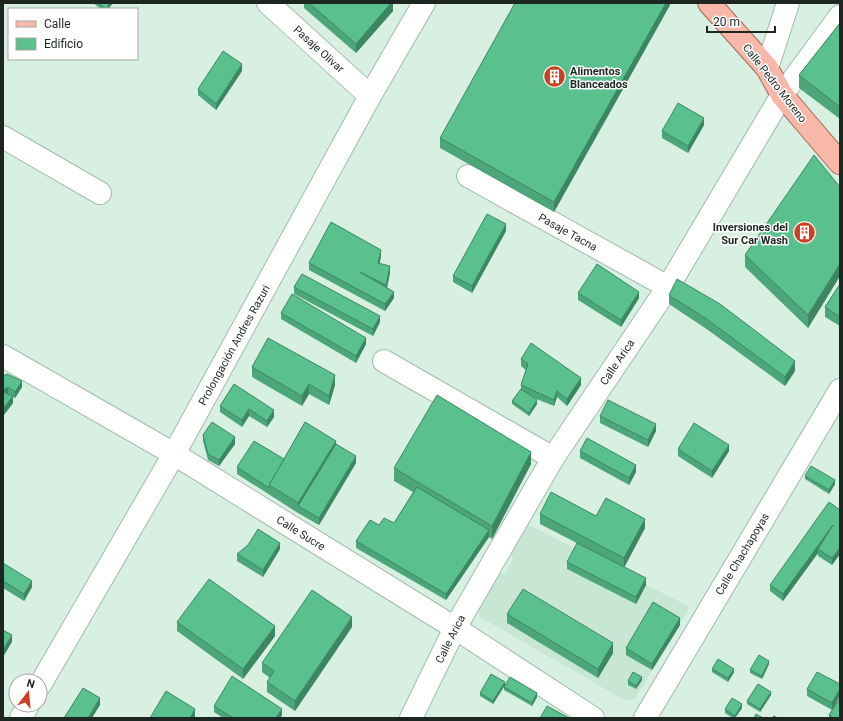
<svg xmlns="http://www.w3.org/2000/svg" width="843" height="721" font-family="Roboto,sans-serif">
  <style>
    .built { fill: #c7e6d4 }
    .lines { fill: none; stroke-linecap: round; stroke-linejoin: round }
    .minor-casing { stroke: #a4baad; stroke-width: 24 }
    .major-casing { stroke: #a96654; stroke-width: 24 }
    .minor { stroke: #fff; stroke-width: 22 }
    .major { stroke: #f8b8a9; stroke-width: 22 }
    .wall { fill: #4da57a }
    .shaded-wall { fill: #3e8663 }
    .building { fill: #59c08e; stroke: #3e8663 }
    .labels { text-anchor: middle; stroke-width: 3; stroke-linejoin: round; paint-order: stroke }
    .street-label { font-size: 11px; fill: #1d2621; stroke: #fff }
    .poi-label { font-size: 11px; font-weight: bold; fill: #1d2621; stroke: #fff; text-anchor: start }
  </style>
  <rect width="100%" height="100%" fill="#d8f0e2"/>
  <polygon class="built" points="529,525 690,607 635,699 626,701 480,617 478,606 498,573 505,573 513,559 511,554"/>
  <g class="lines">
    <defs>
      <g id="minor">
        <polyline points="268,3 370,96"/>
        <polyline points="767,68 788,3"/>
        <polyline points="3,137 100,193"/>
        <polyline points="468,176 668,287"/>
        <polyline points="3,356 174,454 455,628 593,718"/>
        <polyline points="384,361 553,458"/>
        <polyline points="40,685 174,454 370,96 424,3"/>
        <polyline points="21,718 28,705"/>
        <polyline points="411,718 455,628 553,458 668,287 782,95 840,16"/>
        <polyline points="645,718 840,390"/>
      </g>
      <polyline id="major" points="709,3 767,68 782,95 840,163"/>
    </defs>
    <use href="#minor" class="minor-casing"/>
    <use href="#major" class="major-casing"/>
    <use href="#minor" class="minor"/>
    <use href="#major" class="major"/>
  </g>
  <g class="wall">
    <polygon points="93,3 113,3 108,9 101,9"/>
    <polygon points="304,3 393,3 393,11 356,53 304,8"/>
    <polygon points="670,3 670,5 554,212 440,148 440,138"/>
    <polygon points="840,23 840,119 799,88 799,75"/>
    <polygon points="242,71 216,110 198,95 198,89"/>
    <polygon points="704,125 688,153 662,138 662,131"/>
    <polygon points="840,187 840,276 808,328 745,267 745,255"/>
    <polygon points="506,231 472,293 453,282 453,276"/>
    <polygon points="381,257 379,264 390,273 387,287 394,298 385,311 309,270 309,263"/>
    <polygon points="840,284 840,326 825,317 825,307"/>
    <polygon points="294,287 380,322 373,336 294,294"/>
    <polygon points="578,293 639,298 621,327 578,300"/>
    <polygon points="669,295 795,371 785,386 708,330 669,304"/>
    <polygon points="281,313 366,344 356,363 281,319"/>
    <polygon points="521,359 581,385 567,406 557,397 554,406 534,398 537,404 529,416 512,404 512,401 521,389 521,385 526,370 521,366"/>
    <polygon points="252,367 335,385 329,405 309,394 302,406 252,377"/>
    <polygon points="3,376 22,387 15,398 13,397 13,403 3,416"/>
    <polygon points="234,384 274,417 267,427 249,416 242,427 220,412 220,406"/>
    <polygon points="600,416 656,431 648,447 600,423"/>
    <polygon points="203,435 235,444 219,466 208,460 203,441"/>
    <polygon points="336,444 356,463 319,525 298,513 237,474 237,467 284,459"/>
    <polygon points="678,449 729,451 712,478 678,456"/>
    <polygon points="580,451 636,472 629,485 580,458"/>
    <polygon points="531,464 492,539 489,537 446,600 356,548 356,541 394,523 413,492 394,481 394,468"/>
    <polygon points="805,476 835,484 829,494 805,479"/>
    <polygon points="840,510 840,554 832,565 818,556 818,553 783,601 770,591 770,585"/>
    <polygon points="540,514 596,516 645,528 624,567 646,585 636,604 567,569 567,562 600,555 540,524"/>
    <polygon points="280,549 263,577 237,561 237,554"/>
    <polygon points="3,563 32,587 24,601 3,588"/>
    <polygon points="507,614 613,653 598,678 507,623"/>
    <polygon points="177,622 275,636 243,679 177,631"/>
    <polygon points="680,625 652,670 626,655 626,648"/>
    <polygon points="352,627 295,711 267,692 267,682 270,678 262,672 262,663"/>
    <polygon points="769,664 762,679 750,673 750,670"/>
    <polygon points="712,669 734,672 728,682 712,672"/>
    <polygon points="642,680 636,689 628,685 628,681"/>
    <polygon points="840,684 833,710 840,718 829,718 829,715 832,710 807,696 807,689"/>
    <polygon points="505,685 493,704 480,696 480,693"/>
    <polygon points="504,687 537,697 532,706 504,690"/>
    <polygon points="771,695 760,712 747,704 747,701"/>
    <polygon points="214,706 282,715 280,718 223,718 214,712"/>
    <polygon points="742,708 735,718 733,718 725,713 725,709"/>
  </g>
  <g class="shaded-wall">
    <polygon points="110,3 113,3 108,9 106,9"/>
    <polygon points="391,3 393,3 393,11 356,53 356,44"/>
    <polygon points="666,3 670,3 670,5 554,212 554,202"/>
    <polygon points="242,64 242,71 216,110 216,104"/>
    <polygon points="704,118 704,125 688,153 688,146"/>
    <polygon points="506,224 506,231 472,293 472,286"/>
    <polygon points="381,250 381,257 378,270 378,263"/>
    <polygon points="840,264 840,276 808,328 808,315"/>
    <polygon points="390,266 390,273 386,292 386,285"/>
    <polygon points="394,292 394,298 385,311 385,304"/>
    <polygon points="639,292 639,298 621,327 621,320"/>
    <polygon points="380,316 380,322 373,336 373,329"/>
    <polygon points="366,338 366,344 356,363 356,356"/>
    <polygon points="795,361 795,371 785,386 785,377"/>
    <polygon points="335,375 335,385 329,405 329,396"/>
    <polygon points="581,378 581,385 567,406 567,399"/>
    <polygon points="22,381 22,387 15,398 15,392"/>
    <polygon points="309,384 309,394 302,406 302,396"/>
    <polygon points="8,387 8,394 3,397 3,390"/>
    <polygon points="557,391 557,397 554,406 554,400"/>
    <polygon points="13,396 13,403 3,416 3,409"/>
    <polygon points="537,400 537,404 529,416 529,413"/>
    <polygon points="249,409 249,416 242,427 242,420"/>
    <polygon points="274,410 274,417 267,427 267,421"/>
    <polygon points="656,424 656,431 648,447 648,440"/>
    <polygon points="235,437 235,444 219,466 219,460"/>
    <polygon points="336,441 336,451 298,506 298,503"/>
    <polygon points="729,445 729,451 712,478 712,471"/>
    <polygon points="531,452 531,464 492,539 492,526"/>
    <polygon points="356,456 356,463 319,525 319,518"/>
    <polygon points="636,465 636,472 629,485 629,478"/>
    <polygon points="835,480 835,484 829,494 829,490"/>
    <polygon points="645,519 645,528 624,568 624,558"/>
    <polygon points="833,525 818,549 818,553 783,601 783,594"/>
    <polygon points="489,530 489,537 446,600 446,594"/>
    <polygon points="280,543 280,549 263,577 263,570"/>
    <polygon points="840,548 840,554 832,565 832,558"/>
    <polygon points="646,578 646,585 636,604 636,597"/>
    <polygon points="32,581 32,587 24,601 24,594"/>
    <polygon points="352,617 352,627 295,711 295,701"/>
    <polygon points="680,618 680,625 652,670 652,664"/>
    <polygon points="275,626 275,636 243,679 243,669"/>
    <polygon points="12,635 12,642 3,657 3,650"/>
    <polygon points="613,643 613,653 598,678 598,669"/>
    <polygon points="769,661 769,664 762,679 762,676"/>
    <polygon points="734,669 734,672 728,682 728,678"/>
    <polygon points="642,677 642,680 636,689 636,686"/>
    <polygon points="505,682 505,685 493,704 493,701"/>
    <polygon points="840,689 840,696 832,710 832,703"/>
    <polygon points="771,692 771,695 760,712 760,709"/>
    <polygon points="537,693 537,697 532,706 532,703"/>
    <polygon points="100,698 100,705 92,718 88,718"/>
    <polygon points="742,704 742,708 735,718 735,716"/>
    <polygon points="195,709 195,718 190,718"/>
    <polygon points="282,709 282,715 280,718 276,718"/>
  </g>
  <g class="building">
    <polygon points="98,3 110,3 106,9"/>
    <polygon points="309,3 391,3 356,44"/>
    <polygon points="515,3 666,3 554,202 440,138"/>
    <polygon points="840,23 840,107 799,75"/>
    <polygon points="223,51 242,64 216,104 198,89"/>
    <polygon points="678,103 704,118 688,146 662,131"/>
    <polygon points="814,155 840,187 840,264 808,315 745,255"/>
    <polygon points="487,214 506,224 472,286 453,276"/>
    <polygon points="331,222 381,250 378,263 390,266 386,285 360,272 394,292 385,304 309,263"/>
    <polygon points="597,264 639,292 621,320 578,293"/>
    <polygon points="302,274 380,316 373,329 294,287"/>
    <polygon points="677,279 720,304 795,361 785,377 708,320 669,295"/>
    <polygon points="840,284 840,317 825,307"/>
    <polygon points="292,294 366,338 356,356 281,313"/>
    <polygon points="268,338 335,375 329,396 309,384 302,396 252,367"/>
    <polygon points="531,343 581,378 567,399 557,391 554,400 521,385 528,364 521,359"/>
    <polygon points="7,374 22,381 15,392 8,387 3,390 3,376"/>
    <polygon points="234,384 274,410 267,421 249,409 242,420 220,406"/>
    <polygon points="521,389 537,400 529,413 512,401"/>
    <polygon points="3,392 13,396 3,409"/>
    <polygon points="437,395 531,452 492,526 394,468"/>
    <polygon points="608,400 656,424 648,440 600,416"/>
    <polygon points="212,422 235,437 219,460 208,454 203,435"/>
    <polygon points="305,422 336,441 298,503 269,485"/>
    <polygon points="694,423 729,445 712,471 678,449"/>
    <polygon points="587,438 636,465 629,478 580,451"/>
    <polygon points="254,441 284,459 269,485 269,488 237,467"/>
    <polygon points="336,444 356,456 319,518 298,506"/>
    <polygon points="811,466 835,480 829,490 805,476"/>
    <polygon points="417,487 489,530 446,594 356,541 370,520 379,525 384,518 394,523"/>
    <polygon points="551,492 596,516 606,498 645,519 624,558 540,514"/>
    <polygon points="829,502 840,510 840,548 832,558 818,549 833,525 783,594 770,585"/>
    <polygon points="258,529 280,543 263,570 237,554 248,545"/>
    <polygon points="577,543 646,578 636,597 567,562"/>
    <polygon points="3,563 32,581 24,594 3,581"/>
    <polygon points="209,579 275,626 243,669 177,622"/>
    <polygon points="523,589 613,643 598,669 507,614"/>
    <polygon points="312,590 352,617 295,701 267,682 274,671 262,663"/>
    <polygon points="653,602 680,618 652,664 626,648"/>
    <polygon points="3,630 12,635 3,650"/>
    <polygon points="759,655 769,661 762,676 750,670"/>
    <polygon points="718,659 734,669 728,678 712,669"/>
    <polygon points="633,672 642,677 636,686 628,681"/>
    <polygon points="817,672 840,684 840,689 832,703 807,689"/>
    <polygon points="491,674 505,682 493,701 480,693"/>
    <polygon points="232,676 282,709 276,718 233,718 214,706"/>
    <polygon points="510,677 537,693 532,703 504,687"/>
    <polygon points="758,684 771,692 760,709 747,701"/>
    <polygon points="83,688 100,698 88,718 64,718"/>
    <polygon points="166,691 195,709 190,718 150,718"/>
    <polygon points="732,698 742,704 735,716 725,709"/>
    <polygon points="840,698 840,718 834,718 829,715"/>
    <polygon points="547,706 569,718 540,718"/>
    <polygon points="756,714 763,718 754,718"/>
    <polygon points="774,716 778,718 772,718"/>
  </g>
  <defs>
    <symbol id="building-disc" viewBox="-11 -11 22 22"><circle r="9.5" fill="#ca4020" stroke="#fff"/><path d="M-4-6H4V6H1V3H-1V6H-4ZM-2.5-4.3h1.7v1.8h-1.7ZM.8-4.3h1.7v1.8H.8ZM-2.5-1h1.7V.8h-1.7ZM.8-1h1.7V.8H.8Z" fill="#fff"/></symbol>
  </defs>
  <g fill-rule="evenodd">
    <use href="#building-disc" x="542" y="64" width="25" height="25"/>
    <use href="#building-disc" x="792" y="220" width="25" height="25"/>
  </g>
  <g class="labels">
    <g class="street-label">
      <text transform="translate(319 49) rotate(42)" y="4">Pasaje Olivar</text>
      <text transform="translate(775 83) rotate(52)" y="4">Calle Pedro Moreno</text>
      <text transform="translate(568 232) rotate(29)" y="4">Pasaje Tacna</text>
      <text transform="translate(234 345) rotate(-61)" y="4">Prolongación Andres Razuri</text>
      <text transform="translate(617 362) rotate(-56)" y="4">Calle Arica</text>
      <text transform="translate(301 533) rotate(32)" y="4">Calle Sucre</text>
      <text transform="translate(742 554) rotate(-59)" y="4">Calle Chachapoyas</text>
      <text transform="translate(450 639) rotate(-63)" y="4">Calle Arica</text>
    </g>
    <g class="poi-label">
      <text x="570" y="75">Alimentos<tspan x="570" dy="13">Blanceados</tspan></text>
      <text x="788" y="231" text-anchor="end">Inversiones del<tspan x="788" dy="13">Sur Car Wash</tspan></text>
    </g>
  </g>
  <rect width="843" height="721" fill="none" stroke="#1d2621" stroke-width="8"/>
  <rect x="8" y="8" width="130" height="52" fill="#ffffff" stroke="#a5a8a6"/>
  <rect x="16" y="21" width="20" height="6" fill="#f8b8a9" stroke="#a5a8a6"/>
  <text x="44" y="28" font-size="12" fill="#1d2621">Calle</text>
  <rect x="16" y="38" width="20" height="12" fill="#59c08e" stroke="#a5a8a6"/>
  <text x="44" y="48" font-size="12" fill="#1d2621">Edificio</text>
  <g transform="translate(28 693) rotate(16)"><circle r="19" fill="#ffffff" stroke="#a5a8a6"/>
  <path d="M0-3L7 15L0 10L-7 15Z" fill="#ca4020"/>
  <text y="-6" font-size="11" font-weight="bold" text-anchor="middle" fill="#1d2621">N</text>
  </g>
  <path d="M707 26v6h68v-6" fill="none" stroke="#1d2621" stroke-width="2"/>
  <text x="713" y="26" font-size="12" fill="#1d2621" stroke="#ffffff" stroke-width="3" paint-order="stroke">20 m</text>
</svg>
